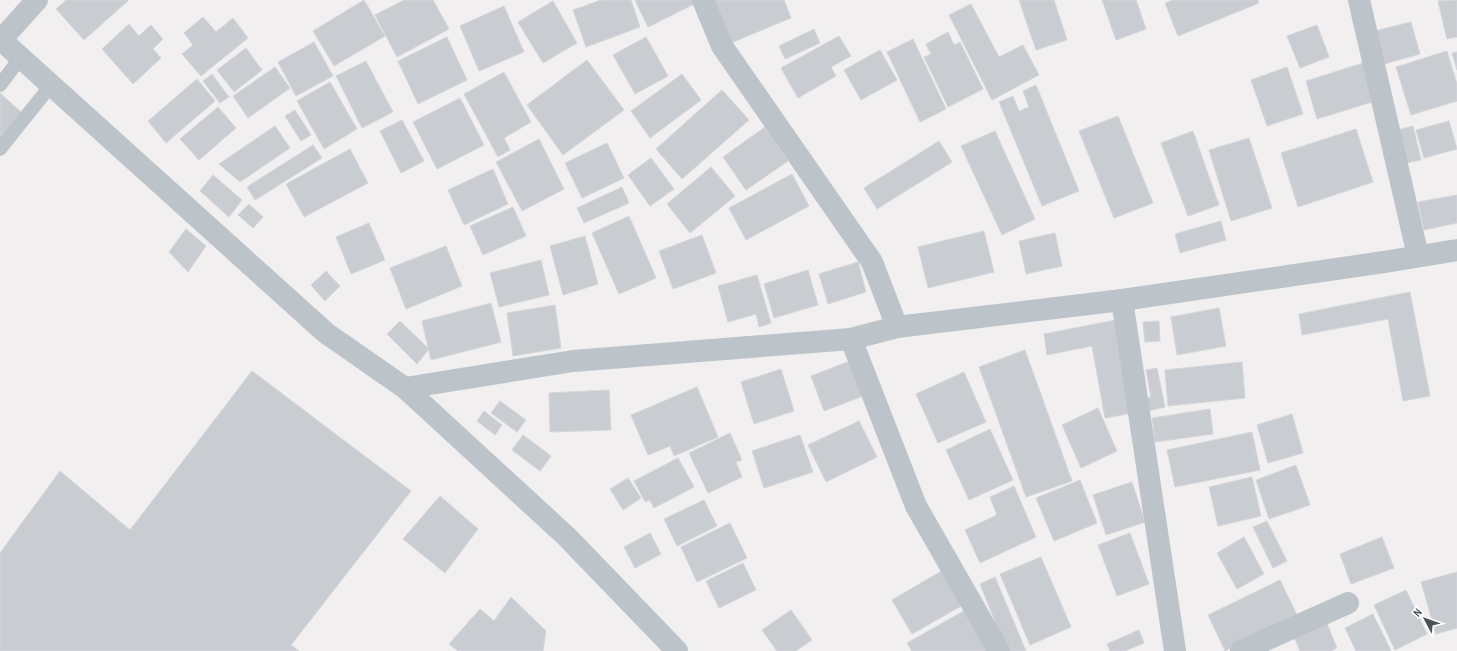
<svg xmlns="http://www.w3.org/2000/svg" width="1457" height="651" font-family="'Archivo Narrow',sans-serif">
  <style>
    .building { fill: #c9ccd1; stroke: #d4d6da }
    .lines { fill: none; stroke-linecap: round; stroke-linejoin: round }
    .lane { stroke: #bcc4ca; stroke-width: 14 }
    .street { stroke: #bcc4ca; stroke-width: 22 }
  </style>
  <rect width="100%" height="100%" fill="#f1efef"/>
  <g class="building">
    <polygon points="66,0 129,0 84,40 56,9"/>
    <polygon points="364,0 385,36 334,66 313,31"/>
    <polygon points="404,0 433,0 449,29 397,57 375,15"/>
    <polygon points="601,0 631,0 640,27 586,47 573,10"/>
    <polygon points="635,0 692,0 694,4 648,27"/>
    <polygon points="708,0 784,0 791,18 726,45"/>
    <polygon points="1019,0 1054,0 1067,40 1036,50"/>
    <polygon points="1102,0 1136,0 1146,29 1116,40"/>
    <polygon points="1173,0 1258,0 1259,3 1178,36 1165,3"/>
    <polygon points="1457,0 1457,37 1447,39 1438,1"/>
    <polygon points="553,1 577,43 543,63 518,22"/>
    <polygon points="971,4 999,57 1023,45 1039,75 992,100 949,15"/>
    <polygon points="504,6 524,52 479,71 460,26"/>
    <polygon points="203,17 216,32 233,18 248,38 201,76 182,54 193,45 184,33"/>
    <polygon points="1411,22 1420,54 1384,64 1375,31"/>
    <polygon points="129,24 139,36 151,25 163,39 153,49 161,58 133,84 102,49"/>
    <polygon points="1317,25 1329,57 1300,68 1287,36"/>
    <polygon points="814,29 820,43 785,59 779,46"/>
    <polygon points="948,32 954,45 960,42 983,89 948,107 924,57 931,54 926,44"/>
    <polygon points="839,36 851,56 831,67 836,76 798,98 781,68"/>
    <polygon points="447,37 467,80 418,104 398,61"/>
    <polygon points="646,37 668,76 635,94 613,55"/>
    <polygon points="913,39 946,109 920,122 887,52"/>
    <polygon points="314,42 333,76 296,96 278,62"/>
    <polygon points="246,48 262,70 234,92 217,70"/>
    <polygon points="880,50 897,80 861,100 844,70"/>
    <polygon points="1447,51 1457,84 1457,101 1411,115 1396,67"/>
    <polygon points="1457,52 1457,70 1452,53"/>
    <polygon points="587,60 624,110 563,155 527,105"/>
    <polygon points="366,61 393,112 362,128 336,76"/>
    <polygon points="1363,63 1375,101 1317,119 1306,81"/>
    <polygon points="275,67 290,88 248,118 233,96"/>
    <polygon points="1287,67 1303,114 1267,126 1251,80"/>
    <polygon points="504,72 531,122 504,138 510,150 498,157 464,94"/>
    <polygon points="212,74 229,97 220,103 203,81"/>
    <polygon points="682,74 701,100 650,138 631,111"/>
    <polygon points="197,79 215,101 166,143 148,121"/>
    <polygon points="330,82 357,129 324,149 297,101"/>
    <polygon points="1036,85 1079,191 1042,206 999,102 1013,96 1019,111 1029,107 1023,91"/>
    <polygon points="722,90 749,120 682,179 656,149"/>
    <polygon points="0,93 22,113 0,138"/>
    <polygon points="460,98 484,145 437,169 413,122"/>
    <polygon points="218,107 236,128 199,160 180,139"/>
    <polygon points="295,110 311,135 301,141 285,116"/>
    <polygon points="1118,116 1153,203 1114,218 1079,131"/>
    <polygon points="402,120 424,161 401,173 380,131"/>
    <polygon points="1449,121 1457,149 1424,158 1416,130"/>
    <polygon points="275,126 290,148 240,182 219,164"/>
    <polygon points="1413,126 1421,160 1406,163 1398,130"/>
    <polygon points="765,127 788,161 746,190 723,157"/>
    <polygon points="1356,129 1373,182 1298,207 1281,153"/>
    <polygon points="995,131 1035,219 1002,235 961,146"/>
    <polygon points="1193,131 1219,205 1188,216 1161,143"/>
    <polygon points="1249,138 1272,208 1231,221 1209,150"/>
    <polygon points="539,139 564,189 522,211 496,162"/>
    <polygon points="939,141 952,162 877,209 864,188"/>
    <polygon points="607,143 624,178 582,198 565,163"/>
    <polygon points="313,145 322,158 255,200 247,187"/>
    <polygon points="350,149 368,183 304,217 286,184"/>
    <polygon points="651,158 674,189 650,206 628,175"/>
    <polygon points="711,167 735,196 690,233 667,204"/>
    <polygon points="493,169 508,204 464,225 448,190"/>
    <polygon points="792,174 809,206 746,240 729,208"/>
    <polygon points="213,175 242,200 229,217 200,191"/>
    <polygon points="622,187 629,203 584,223 577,208"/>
    <polygon points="1457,195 1457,223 1424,230 1418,202"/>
    <polygon points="249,204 263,217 253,228 238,215"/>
    <polygon points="513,207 526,236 483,255 470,226"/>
    <polygon points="629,216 656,278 619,294 592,233"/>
    <polygon points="1221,221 1226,240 1180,253 1175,234"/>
    <polygon points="369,223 385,260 351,274 336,237"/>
    <polygon points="186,229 206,246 188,272 169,252"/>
    <polygon points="984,231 994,272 928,288 918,247"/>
    <polygon points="1055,233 1062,266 1026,274 1019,241"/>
    <polygon points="702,235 716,273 673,289 659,251"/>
    <polygon points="585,236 598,284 563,295 550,246"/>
    <polygon points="446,246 462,286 406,309 390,268"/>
    <polygon points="541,260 549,295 499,307 490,273"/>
    <polygon points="858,262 866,292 828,304 819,274"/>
    <polygon points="808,270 818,305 774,318 764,284"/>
    <polygon points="326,271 340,286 325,301 311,285"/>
    <polygon points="757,275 771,323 759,327 756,314 728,322 718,286"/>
    <polygon points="1410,292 1430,396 1403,401 1388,319 1302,335 1299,314"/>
    <polygon points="491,303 501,342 431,360 422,321"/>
    <polygon points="555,305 561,348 513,356 507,313"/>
    <polygon points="1219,308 1226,346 1177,355 1171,317"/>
    <polygon points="1116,320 1133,413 1105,418 1092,346 1047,355 1044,334"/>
    <polygon points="400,321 429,349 417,364 387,334"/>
    <polygon points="1159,321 1160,341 1145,342 1143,322"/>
    <polygon points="1025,350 1072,481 1026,497 979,367"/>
    <polygon points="850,361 863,396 824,411 811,376"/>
    <polygon points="1242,362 1245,398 1168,406 1165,370"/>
    <polygon points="1157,368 1165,407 1144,412 1141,399 1151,397 1146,370"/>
    <polygon points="781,369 794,411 754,424 741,382"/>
    <polygon points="252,371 411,491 291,645 299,651 0,651 0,553 60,471 130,530"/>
    <polygon points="964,372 986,422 938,443 916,394"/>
    <polygon points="697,387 718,437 674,456 670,446 648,455 631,415"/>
    <polygon points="609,390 611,430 550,432 549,393"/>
    <polygon points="500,401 526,420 517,432 491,413"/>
    <polygon points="1098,408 1117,451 1081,468 1062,425"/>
    <polygon points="1210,409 1213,434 1155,442 1152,418"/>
    <polygon points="484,411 502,425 495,435 477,421"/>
    <polygon points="1292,414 1303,453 1268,463 1257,425"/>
    <polygon points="859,421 877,457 826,482 808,445"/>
    <polygon points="990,429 1013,480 969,500 946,450"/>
    <polygon points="1252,432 1260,470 1175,487 1167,450"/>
    <polygon points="730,433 742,460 736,462 742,477 708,493 689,453"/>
    <polygon points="523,435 551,456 540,471 512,450"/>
    <polygon points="800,435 813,472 764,488 752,451"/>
    <polygon points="678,458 694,487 654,508 650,500 645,502 634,481"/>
    <polygon points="1296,465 1310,505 1269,519 1256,480"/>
    <polygon points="1252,477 1261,516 1218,526 1209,487"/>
    <polygon points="628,478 641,498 623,510 610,489"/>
    <polygon points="1080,480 1097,523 1054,541 1036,498"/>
    <polygon points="1132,482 1145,522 1106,535 1093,495"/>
    <polygon points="1014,486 1036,537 980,563 965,530 997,515 990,497"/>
    <polygon points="440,496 478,529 445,573 403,539"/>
    <polygon points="704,500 717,526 677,546 664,519"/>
    <polygon points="1267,521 1287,561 1273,568 1253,527"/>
    <polygon points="730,523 747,558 697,582 681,547"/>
    <polygon points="650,533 661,554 635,568 624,547"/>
    <polygon points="1130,533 1149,584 1117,596 1098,545"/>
    <polygon points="1244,537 1264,574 1237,589 1217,553"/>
    <polygon points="1382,537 1394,568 1351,584 1340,554"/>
    <polygon points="1041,557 1071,627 1030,645 1000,574"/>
    <polygon points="743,563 756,590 719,608 706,581"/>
    <polygon points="943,570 963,605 912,634 892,600"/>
    <polygon points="1457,572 1457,628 1436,634 1421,582"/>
    <polygon points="995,577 1026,651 1007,651 980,584"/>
    <polygon points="1280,580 1298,617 1225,651 1208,615"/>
    <polygon points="1406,590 1427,634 1395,650 1374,605"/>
    <polygon points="511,597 546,631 543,651 458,651 449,644 480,609 494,621"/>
    <polygon points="969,608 987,651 912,651 907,643"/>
    <polygon points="791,610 812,640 796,651 777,651 762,630"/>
    <polygon points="1373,614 1391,651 1356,651 1345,628"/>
    <polygon points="1325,619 1337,648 1331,651 1300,651 1292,632"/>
    <polygon points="1139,630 1144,643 1125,651 1110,651 1107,644"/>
  </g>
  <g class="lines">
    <g class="lane">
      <polyline points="0,85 21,57"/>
      <polyline points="0,149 52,84"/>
    </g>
    <g class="street">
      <polyline points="703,0 722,46 872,262 897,327"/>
      <polyline points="1359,0 1418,256"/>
      <polyline points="0,39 326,333 405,388 567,537 677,651"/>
      <polyline points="1,40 37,0"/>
      <polyline points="1122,300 1175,651"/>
      <polyline points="851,339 916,506 999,651"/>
      <polyline points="405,388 573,361 851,339 897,327 1122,300 1384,262 1457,250"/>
      <polyline points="1241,651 1348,603"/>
    </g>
  </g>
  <g transform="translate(1425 619) rotate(311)" stroke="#ffffff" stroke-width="3" paint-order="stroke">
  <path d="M0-3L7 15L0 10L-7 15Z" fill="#49535a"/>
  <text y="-6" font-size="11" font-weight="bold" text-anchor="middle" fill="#49535a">N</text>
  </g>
</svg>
